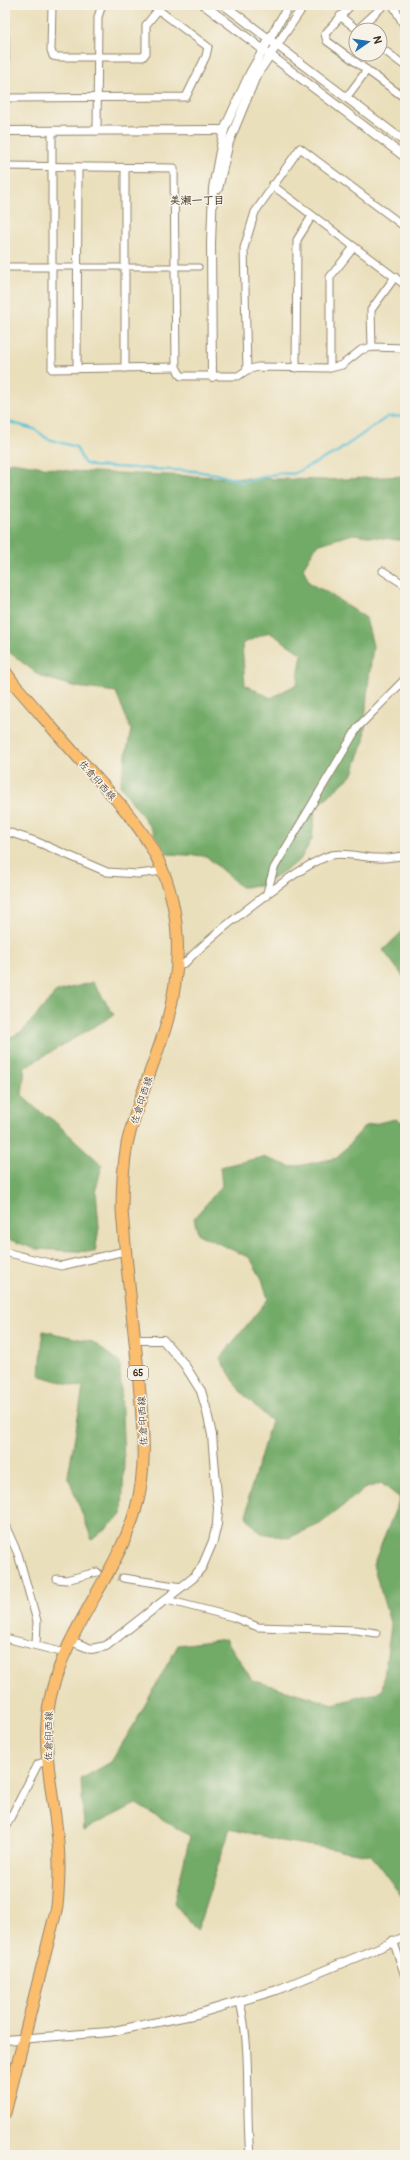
<svg xmlns="http://www.w3.org/2000/svg" width="410" height="2160" font-family="Pangolin,'Klee One',sans-serif">
  <style>
    .forest { fill: #72aa68; stroke: #566a43; fill-rule: evenodd }
    .lines { fill: none; stroke-linecap: round; stroke-linejoin: round }
    .stream { stroke: #58c0d6; stroke-width: 2.5 }
    .minor-tunnel { stroke: #c7bb9c; stroke-width: 7; stroke-dasharray: 7 3.5; stroke-linecap: butt }
    .pedestrian-casing { stroke: #92846c; stroke-width: 7 }
    .minor-casing { stroke: #92846c; stroke-width: 9 }
    .tertiary-casing { stroke: #92846c; stroke-width: 10 }
    .primary-casing { stroke: #92846c; stroke-width: 13 }
    .pedestrian { stroke: #fff; stroke-width: 5 }
    .minor { stroke: #fff; stroke-width: 7 }
    .tertiary { stroke: #fff; stroke-width: 8 }
    .primary { stroke: #fbbd6e; stroke-width: 11 }
    .labels { text-anchor: middle; stroke-width: 3; stroke-linejoin: round; paint-order: stroke }
    .shield { fill: #f7f3e8; stroke: #73665b; stroke-width: 1 }
    .shield-label { font-size: 9px; font-weight: bold; fill: #3b2a1e }
    .street-label { font-size: 10px; fill: #3b2a1e; stroke: #f7f3e8 }
    .neighbourhood-label { font-size: 11px; font-weight: bold; fill: #3b2a1e; stroke: #f7f3e8 }
  </style>
  <rect width="100%" height="100%" fill="#f7f3e8"/>
  <filter id="ink" filterUnits="userSpaceOnUse"><feTurbulence type="fractalNoise" baseFrequency=".025" numOctaves="2"/><feDisplacementMap in="SourceGraphic" scale="8" xChannelSelector="R" yChannelSelector="G"/><feConvolveMatrix kernelMatrix="1 2 1 2 8 2 1 2 1" color-interpolation-filters="sRGB"/></filter>
  <filter id="wash" filterUnits="userSpaceOnUse"><feTurbulence type="fractalNoise" baseFrequency=".012" numOctaves="4" result="noise"/><feDisplacementMap in="SourceGraphic" scale="16" xChannelSelector="R" yChannelSelector="G"/><feGaussianBlur stdDeviation="0.9" result="paint"/><feColorMatrix in="noise" values="0 0 0 0 0 0 0 0 0 0 0 0 0 0 0 0 0 1.4 0 .05"/><feComposite in="paint" operator="in"/></filter>
  <g filter="url(#wash)">
    <rect width="100%" height="100%" fill="#eadfbb"/>
    <g class="forest">
      <path d="M12,462L69,471L237,478L325,480L405,476V541L353,534L317,545L303,568L310,584L325,591L366,618L373,646L367,694L364,740L353,774L315,808L312,839L300,860L262,886L241,887L206,856L167,854L146,821L120,785L131,730L116,692L76,687L40,676L5,649V464ZM269,632L302,654L297,684L271,698L245,685L242,644Z"/>
      <polygon points="405,929 405,979 383,950"/>
      <polygon points="93,982 114,1015 25,1067 22,1096 39,1111 53,1120 102,1165 96,1189 99,1228 95,1252 35,1249 5,1238 5,1040 23,1031 56,992"/>
      <polygon points="395,1119 405,1123 405,1901 371,1855 281,1841 230,1828 197,1931 174,1903 190,1836 136,1804 84,1830 81,1779 111,1762 135,1723 178,1645 226,1639 252,1680 333,1704 382,1691 391,1626 373,1565 400,1498 381,1483 364,1489 320,1524 288,1538 261,1533 247,1518 249,1495 271,1421 240,1391 220,1358 268,1299 262,1279 250,1258 198,1234 194,1218 222,1186 220,1167 263,1157 292,1167 337,1158 365,1126"/>
      <polygon points="43,1331 93,1342 120,1363 124,1462 122,1515 92,1540 68,1476 83,1388 40,1376"/>
    </g>
    <g class="lines">
      <polyline class="stream" points="5,421 34,429 48,439 76,447 84,463 92,466 194,471 216,474 243,482 280,473 293,474 337,452 387,417 405,416"/>
    </g>
  </g>
  <g filter="url(#ink)">
    <g class="lines">
      <polyline class="minor-tunnel" points="97,1572 123,1578"/>
      <defs>
        <polyline id="pedestrian" points="52,267 199,267"/>
        <g id="minor">
          <polyline points="52,5 51,50 53,56 58,57 143,57 146,53 146,25 158,10"/>
          <polyline points="351,5 325,34 327,41 405,98"/>
          <polyline points="393,5 405,27"/>
          <polyline points="5,7 5,5"/>
          <polyline points="340,16 358,30"/>
          <polyline points="358,29 384,5"/>
          <polyline points="5,36 6,98 186,97 206,56 208,47 152,5"/>
          <polyline points="380,47 405,66"/>
          <polyline points="346,98 367,70"/>
          <polyline points="97,131 98,17 102,5"/>
          <polyline points="52,132 52,369 176,367"/>
          <polyline points="5,166 174,168 176,367 181,376 238,376 247,370 258,367 330,368 342,365 361,350 372,347 405,348"/>
          <polyline points="125,168 125,368"/>
          <polyline points="272,185 405,285"/>
          <polyline points="5,267 52,267"/>
          <polyline points="372,347 371,310 395,277"/>
          <polyline points="296,368 297,240 312,216"/>
          <polyline points="330,368 330,277 354,247"/>
          <polyline points="77,369 78,167"/>
          <polyline points="247,370 244,248 255,212 300,148 405,227"/>
          <polyline points="383,571 405,585"/>
          <polyline points="5,831 35,841 107,872 138,874 163,871"/>
          <polyline points="266,896 274,868 358,727 405,679"/>
          <path d="M178,965L185,963C207,939 302,862 332,855C347,852 363,858 378,858C387,859 396,856 405,856"/>
          <polyline points="5,1252 61,1266 125,1251"/>
          <polyline points="5,1525 18,1554 37,1621 36,1645"/>
          <polyline points="123,1578 182,1587"/>
          <polyline points="57,1579 66,1580 97,1572"/>
          <polyline points="167,1600 233,1617 258,1627 356,1630 376,1633"/>
          <polyline points="5,1638 65,1653"/>
          <polyline points="5,1828 38,1764 47,1761"/>
          <polyline points="393,1940 405,1976"/>
          <path d="M240,2002C252,2052 245,2104 250,2155"/>
        </g>
        <g id="tertiary">
          <polyline points="204,5 405,157"/>
          <polyline points="224,5 405,142"/>
          <polyline points="5,131 224,130"/>
          <polyline points="218,189 229,142 256,76 304,5"/>
          <polyline points="212,377 211,243 213,188 224,130 250,73 289,5"/>
          <polyline points="71,1641 91,1649 106,1646 193,1578 202,1567 213,1541 217,1524 218,1508 212,1435 206,1408 201,1391 184,1364 163,1340 135,1340"/>
          <polyline points="5,2040 109,2032 197,2014 277,1990 405,1937"/>
        </g>
        <path id="primary" d="M5,671L15,685C39,712 61,739 85,765C108,791 134,817 151,847C184,903 183,969 165,1029C153,1067 136,1105 127,1144C123,1166 122,1188 122,1210C126,1264 133,1318 138,1372C142,1418 149,1466 135,1512C115,1577 64,1631 50,1699C40,1747 54,1794 58,1842C60,1864 59,1885 57,1907L5,2113"/>
      </defs>
      <use href="#pedestrian" class="pedestrian-casing"/>
      <use href="#minor" class="minor-casing"/>
      <use href="#tertiary" class="tertiary-casing"/>
      <use href="#primary" class="primary-casing"/>
      <use href="#pedestrian" class="pedestrian"/>
      <use href="#minor" class="minor"/>
      <use href="#tertiary" class="tertiary"/>
      <use href="#primary" class="primary"/>
    </g>
  </g>
  <g class="labels">
    <rect class="shield" x="128" y="1366" width="20" height="14" rx="3"/>
    <g class="shield-label">
      <text x="138" y="1376">65</text>
    </g>
    <g class="street-label">
      <text transform="translate(98 780) rotate(48)" y="4">佐倉印西線</text>
      <text transform="translate(141 1100) rotate(-72)" y="4">佐倉印西線</text>
      <text transform="translate(142 1421) rotate(-93)" y="4">佐倉印西線</text>
      <text transform="translate(48 1736) rotate(-89)" y="4">佐倉印西線</text>
    </g>
    <g class="neighbourhood-label">
      <text x="197" y="204">美瀬一丁目</text>
    </g>
  </g>
  <rect width="410" height="2160" fill="none" stroke="#f7f3e8" stroke-width="20"/>
  <g transform="translate(368 42) rotate(77)"><circle r="19" fill="#f7f3e8" stroke="#aca397"/>
  <path d="M0-3L7 15L0 10L-7 15Z" fill="#1f6fb2"/>
  <text y="-6" font-size="11" font-weight="bold" text-anchor="middle" fill="#3b2a1e">N</text>
  </g>
</svg>
